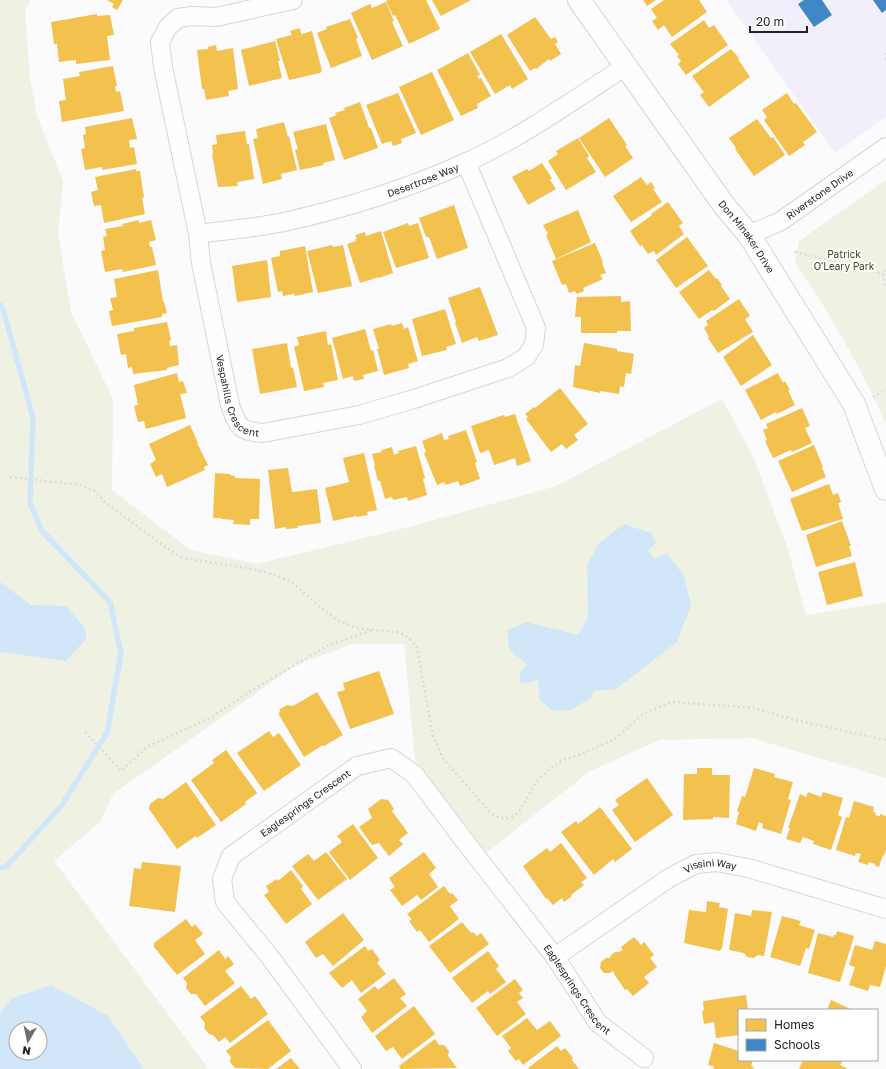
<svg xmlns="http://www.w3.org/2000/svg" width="886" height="1069" font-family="'Golos Text',sans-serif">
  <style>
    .built { fill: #f3effa }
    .green { fill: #eff2e3; fill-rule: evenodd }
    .water { fill: #d2e6fa; fill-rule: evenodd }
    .homes { fill: #f2c14e }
    .schools { fill: #3f88c5 }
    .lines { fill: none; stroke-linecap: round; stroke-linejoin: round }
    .stream { stroke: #d2e6fa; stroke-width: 5.5 }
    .street-casing { stroke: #d6d5d9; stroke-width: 20 }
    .secondary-casing { stroke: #d6d5d9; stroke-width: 24 }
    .path { stroke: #dcdbdc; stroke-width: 2.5; stroke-dasharray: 2 3; stroke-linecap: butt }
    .street { stroke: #fefeff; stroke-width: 18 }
    .secondary { stroke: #fefeff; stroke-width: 22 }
    .labels { text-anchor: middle; stroke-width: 4; stroke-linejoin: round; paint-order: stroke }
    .street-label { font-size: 10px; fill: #242227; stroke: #fff }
    .park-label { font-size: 10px; fill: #3f4611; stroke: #fff }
  </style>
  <rect width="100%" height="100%" fill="#fbfafd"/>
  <polygon class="built" points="726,0 886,0 886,117 835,153"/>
  <g class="green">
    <path d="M0,0H31L25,11L30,78L37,116L63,181L58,234L71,312L113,399L112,490L191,550L257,564L409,527L556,486L722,399L752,454L787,546L806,615L886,602V778L752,738L660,740L590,771L486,853L415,760L404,644H352L296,665L113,794L101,821L54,861L209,1069H0ZM16,1029H40V1053H16Z"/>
    <path d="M886,180V424C861,367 830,314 795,262L799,241Z"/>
  </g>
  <g class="water">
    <path d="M624,524L651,533L656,543L648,550L655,559L667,553L684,576L691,605L677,642L616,689L594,691L591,698L569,711L551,710L540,700L538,680L521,684C518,673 521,672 527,664C511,651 507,652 508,630L526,622L578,635L588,617L587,565L599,543Z"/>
    <polygon points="0,582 31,605 66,606 84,627 87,638 66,661 0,652"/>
    <path d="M51,985L107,1015L144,1069H0V1013L12,998ZM16,1029H40V1053H16Z"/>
  </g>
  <g class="homes">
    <polygon points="107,0 123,0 117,10 112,7 114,4"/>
    <polygon points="388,0 426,0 440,29 409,44 395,15 393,16 386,1"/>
    <polygon points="432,0 471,0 441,16"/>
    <polygon points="643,0 656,0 647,6"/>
    <polygon points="664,0 699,0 707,12 672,37 664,25 658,30 652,21 657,18 651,9"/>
    <polygon points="386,2 394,21 392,22 403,46 372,60 351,13 370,4 372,8"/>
    <polygon points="97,14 97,16 110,15 114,35 107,36 110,60 76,64 76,60 59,62 57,44 54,44 51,22"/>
    <polygon points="535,17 551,39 555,37 558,42 555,44 561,54 550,61 549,59 536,69 535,68 530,71 507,35"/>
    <polygon points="350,19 358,38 356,39 362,56 331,68 317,33 327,29 326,27"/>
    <polygon points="704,20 709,28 714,25 728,45 686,75 678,64 681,61 677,56 679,55 670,44"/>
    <polygon points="300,28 301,34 312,31 322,71 320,73 289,80 276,39 292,35 290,31"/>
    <polygon points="501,34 528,79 512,89 510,85 495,94 470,52"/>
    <polygon points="275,41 280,61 278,61 282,78 249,86 241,50"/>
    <polygon points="216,45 217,51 233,48 238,89 228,91 229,96 206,100 204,89 202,89 197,50 208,49 208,47"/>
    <polygon points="731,49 739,58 738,59 750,77 709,107 700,95 704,92 692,76"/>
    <polygon points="468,53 480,75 477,76 479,79 481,78 491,96 477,104 478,108 461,116 437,70"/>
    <polygon points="113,66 117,86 115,86 116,92 120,91 124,111 62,122 59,101 66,100 63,79 80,76 79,72"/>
    <polygon points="432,72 454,120 421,135 399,87"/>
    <polygon points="398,93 416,133 401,139 402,143 393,146 391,141 382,144 366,105"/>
    <polygon points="787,93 794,104 796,103 817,132 803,142 805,145 789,156 764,120 767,117 762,110"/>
    <polygon points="360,102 369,128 371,128 378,148 344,160 329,118 336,115 335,113 345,110 344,108"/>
    <polygon points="132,118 137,139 129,140 130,148 134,147 137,164 102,170 102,167 85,170 81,149 85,148 83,135 86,134 85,127"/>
    <polygon points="609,118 627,145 625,146 633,158 605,177 579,138"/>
    <polygon points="757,119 771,138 773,137 785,155 754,176 735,149 736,148 729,138"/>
    <polygon points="284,122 288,137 289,136 297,170 281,174 282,179 263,184 253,139 258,138 256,129"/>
    <polygon points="326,124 335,160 323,163 324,165 300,170 295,150 298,149 293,132"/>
    <polygon points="245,131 247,144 249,144 254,179 237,182 238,186 218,187 212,154 213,154 212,145 217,144 216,135"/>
    <polygon points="578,138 589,156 587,158 596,172 566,190 548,161 558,154 556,151"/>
    <polygon points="542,163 552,178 550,180 556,189 528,205 512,177 527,169 529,171"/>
    <polygon points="136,169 136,171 140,171 144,197 142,198 145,214 104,223 101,205 94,206 91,192 98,190 95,177"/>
    <polygon points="641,177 647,185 651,182 655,188 653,189 662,202 631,222 613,196"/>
    <polygon points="668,202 683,223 679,226 684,234 656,255 654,251 648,254 642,245 640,246 630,231 652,215 651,214"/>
    <polygon points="454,205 468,248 437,259 429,237 426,237 419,218"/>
    <polygon points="578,210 591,242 556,259 546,235 548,234 543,225"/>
    <polygon points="139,220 139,223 151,220 156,240 149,242 150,247 152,247 156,265 123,272 122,269 105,272 101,251 105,250 103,237 107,236 105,229 123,226 122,224"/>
    <polygon points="408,223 409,226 418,223 429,258 396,268 383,232"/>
    <polygon points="381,231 393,273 379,278 379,277 360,283 347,244 356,241 355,239 357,239 355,235 365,232 366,236"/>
    <polygon points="687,237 708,266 676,288 656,260"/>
    <polygon points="595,243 603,262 602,263 606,273 600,275 603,279 583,288 584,291 577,294 575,291 569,293 566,284 562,285 552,261"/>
    <polygon points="332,245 333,247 343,245 352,286 318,293 307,251"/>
    <polygon points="305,246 313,292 295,296 294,294 283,296 282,291 278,292 271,258 280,256 280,251"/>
    <polygon points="267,260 271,297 237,302 232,266"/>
    <polygon points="158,270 163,302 164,302 167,313 162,314 162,317 112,326 109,311 113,310 110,298 117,297 114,279"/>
    <polygon points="709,270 716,279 717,278 722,285 721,286 730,299 714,311 712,310 699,319 679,292"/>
    <polygon points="480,287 498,335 479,341 477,337 462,343 455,323 456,322 448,298"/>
    <polygon points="621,296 621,302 630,301 631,331 617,331 617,333 581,333 581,317 575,317 577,297"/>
    <polygon points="739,299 750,316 745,319 753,332 718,353 708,338 709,337 704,328 708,325 706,321"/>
    <polygon points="445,309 456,344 446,347 447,350 422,356 412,319"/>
    <polygon points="167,322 171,340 169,341 170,346 177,345 179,365 167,368 167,370 133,374 132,367 128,368 126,354 121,355 117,334 134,331 134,328"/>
    <polygon points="402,323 404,329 408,327 418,361 408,364 409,368 384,375 377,349 379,349 373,329 391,324 392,326"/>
    <polygon points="365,329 371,351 373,350 378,371 363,375 364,379 354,381 353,376 343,379 332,338"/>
    <polygon points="326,331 328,345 331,344 338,380 323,383 324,387 304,391 294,347 299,345 297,337"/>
    <polygon points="753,335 772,365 741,386 723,357"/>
    <polygon points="287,343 291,368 293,367 297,387 260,394 252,349"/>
    <polygon points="584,343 617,349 617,351 634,354 631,374 626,373 624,387 620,386 619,394 600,391 600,393 573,387 575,365 580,366"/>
    <polygon points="177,373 179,382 183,381 187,393 180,394 186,418 146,429 144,421 138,422 134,406 138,405 134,385"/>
    <polygon points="778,373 783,383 785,381 790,390 788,390 795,405 777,414 776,412 761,420 745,390"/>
    <polygon points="560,388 588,424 574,435 578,440 566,449 562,444 551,452 526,419 528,417 525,414 534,407 535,408"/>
    <polygon points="802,408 810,426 805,428 812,443 792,452 791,450 773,458 765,441 767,440 763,430 768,428 766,424"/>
    <polygon points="515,414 531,461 517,466 515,458 494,465 489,450 480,453 471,426 504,415 505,417"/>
    <polygon points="190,425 198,443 197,443 208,465 204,467 205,470 167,487 162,474 156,477 150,464 156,460 149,444"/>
    <polygon points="466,430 477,462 475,463 480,479 460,486 458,481 445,485 444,482 437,485 424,453 426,452 422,441 442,433 444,440 449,439 448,436"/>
    <polygon points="814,445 823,467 822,468 826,477 792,492 778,461"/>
    <polygon points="416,446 425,478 423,479 427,495 408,501 407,497 393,500 392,497 385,499 380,481 378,481 374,466 375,465 372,454 381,452 382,450 392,447 394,455 399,453 398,451"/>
    <polygon points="364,453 377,510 367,512 368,515 357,517 356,516 333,521 325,488 349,482 343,458"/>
    <polygon points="288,468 292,492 317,489 321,523 297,526 298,528 286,529 286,527 275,529 268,470"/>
    <polygon points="215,473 230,474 230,475 235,476 235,478 260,479 259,519 250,519 250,525 233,524 234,520 221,519 221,518 213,518"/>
    <polygon points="829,484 833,495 838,493 841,502 838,503 843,519 802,531 790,499"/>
    <polygon points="842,521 851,546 849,546 852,556 816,567 806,535"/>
    <polygon points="855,562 863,596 827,605 818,572"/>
    <polygon points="379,671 394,714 350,729 337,692 345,690 343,683"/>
    <polygon points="317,692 343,735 324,746 323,745 304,757 279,715 280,709 287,705 293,706"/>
    <polygon points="269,731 273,737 279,733 301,765 264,791 237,753"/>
    <polygon points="226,750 257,793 245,802 246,804 221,822 191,780 214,763 212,760"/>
    <polygon points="697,768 712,768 712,775 730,775 729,818 713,817 713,819 683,820 684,774 697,774"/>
    <polygon points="754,768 775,774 774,777 793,782 788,799 791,800 781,834 762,828 763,824 759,822 756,831 736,824 739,812 737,811 742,796 745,797"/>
    <polygon points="647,778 673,815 635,842 612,810 619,805 615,800"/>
    <polygon points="186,782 216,825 197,838 196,836 177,849 149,809 150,804 158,798 163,799"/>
    <polygon points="808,792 821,797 823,792 843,798 838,815 842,817 831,850 813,844 814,841 803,837 800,843 786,839 790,828 788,828 800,794 806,797"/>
    <polygon points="381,799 388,800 394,809 392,811 408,833 399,840 403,844 389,856 379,843 372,845 359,827 372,818 368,809"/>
    <polygon points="854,801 874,807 873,812 876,813 875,815 880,816 880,814 886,816 886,850 884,856 883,855 879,867 875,866 875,864 869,862 868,865 858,862 861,854 856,853 855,856 836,850 846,817 849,818"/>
    <polygon points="600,807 632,849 615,862 613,859 594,875 561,832 576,821 578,824"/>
    <polygon points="353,824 378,858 350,880 329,852 342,842 337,836"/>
    <polygon points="561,843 587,878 581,882 584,885 571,895 572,896 564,902 562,898 553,905 547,898 546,899 523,866 547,848 550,852"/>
    <polygon points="326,852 347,879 318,900 292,866 308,854 314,861"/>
    <polygon points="424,852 436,868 429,874 438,887 421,900 417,895 402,906 390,890 395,887 389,878"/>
    <polygon points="142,862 181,866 175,912 129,906 134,868 141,869"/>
    <polygon points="291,870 303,886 301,889 312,904 286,924 264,895 269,892 266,886 277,879 278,881"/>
    <polygon points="444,886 450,894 452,893 458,900 450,906 459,919 429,942 420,930 417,932 409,921 412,919 407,914"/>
    <polygon points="707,901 720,903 719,907 728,909 722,949 721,949 720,951 684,943 689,910 706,912"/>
    <polygon points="752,910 772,912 764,956 758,955 754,958 747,957 744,953 729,950 735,913 751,916"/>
    <polygon points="343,913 364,940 333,966 323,954 316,958 305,942"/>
    <polygon points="782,916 801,921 799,925 815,930 809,949 806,948 800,966 770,957"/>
    <polygon points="186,919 192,927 195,924 203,934 195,940 205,954 177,975 154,947 154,943"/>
    <polygon points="462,922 471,933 473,932 477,936 481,933 489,944 450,973 429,946"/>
    <polygon points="837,931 854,936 840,982 808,973 818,933 833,937 834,935 836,935"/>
    <polygon points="634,937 641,945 644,942 654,955 650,958 657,967 644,977 649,983 633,996 627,989 625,990 614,974 615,974 613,971 610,973 604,973 600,968 601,962 606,958 610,958 611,955 615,952 619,952 623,950 621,947"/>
    <polygon points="875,941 886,944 886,966 880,987 870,985 868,991 849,985 855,967 849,965 855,945 872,950"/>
    <polygon points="365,946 368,951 372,949 380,960 377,963 386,974 361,993 352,980 342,988 329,973"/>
    <polygon points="219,950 225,959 228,956 234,964 225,971 235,983 205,1006 196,994 191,994 186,988 187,983 183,978"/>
    <polygon points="488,951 499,966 496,969 506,982 490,994 488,991 472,1003 452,978"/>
    <polygon points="394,978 406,994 400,998 407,1006 372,1033 361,1017 367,1011 358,999 375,986 378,990"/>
    <polygon points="515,979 523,990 519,993 523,998 517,1002 526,1014 497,1036 476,1008"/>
    <polygon points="241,986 251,999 255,996 268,1014 230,1043 225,1037 219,1042 213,1035 209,1034 204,1028 205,1023 200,1017"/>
    <polygon points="746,995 748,1010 739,1010 739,1035 716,1038 714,1022 704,1024 702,1011 704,1010 703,1001"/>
    <polygon points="831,1000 853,1010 827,1010"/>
    <polygon points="414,1006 435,1034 402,1059 393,1047 386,1051 375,1036"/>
    <polygon points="527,1018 537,1030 550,1021 561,1036 523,1065 519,1059 516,1061 508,1051 511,1048 502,1036"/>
    <polygon points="268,1020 291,1051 268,1069 235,1068 230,1062 231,1057 226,1051"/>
    <polygon points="435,1039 439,1045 444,1045 449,1051 448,1056 457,1068 401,1069 399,1066"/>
    <polygon points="714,1043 739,1051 739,1060 753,1060 751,1066 754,1067 753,1069 713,1069 714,1066 708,1065"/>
    <polygon points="557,1046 561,1051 565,1048 573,1058 572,1060 579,1069 529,1069 528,1068"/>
    <polygon points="291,1058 300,1069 276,1069"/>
    <polygon points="803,1060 843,1060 840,1065 848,1069 799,1069"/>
  </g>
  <g class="schools">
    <polygon points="804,0 822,0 832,15 814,27 798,4"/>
    <polygon points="873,0 886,0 886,10 882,13"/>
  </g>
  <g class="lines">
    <polyline class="stream" points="0,305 4,312 33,418 30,503 42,531 110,602 121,653 107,733 62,805 7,866 0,868"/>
    <defs>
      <g id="street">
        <path id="s1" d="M293,0L216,17L192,16L178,18L168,27L160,42L163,67L198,234L201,263L230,405C238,427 239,431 263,433L359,415L414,399L508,368L526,357L534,345L536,328L466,162"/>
        <path id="s2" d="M198,234C226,230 256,228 284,222C347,208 407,189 465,163C522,137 574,100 626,66"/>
        <path id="s3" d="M749,235L781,221L886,147"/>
        <path id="s4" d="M555,957L669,878L696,864L716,862L748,868L886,909"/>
        <path id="s5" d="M352,1069L270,957L225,902L222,879L231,856L357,766L391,758L414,774L463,839L555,957L598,1023L644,1058"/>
      </g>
      <g id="secondary">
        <path id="s6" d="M579,0L723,204L749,235L854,404L886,489"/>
      </g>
    </defs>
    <use href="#street" class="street-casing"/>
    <use href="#secondary" class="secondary-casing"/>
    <g class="path">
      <polyline points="886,53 886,63"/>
      <polyline points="795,252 883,274"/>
      <polyline points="886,270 883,274 886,288"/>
      <polyline points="873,397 884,391 886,389"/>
      <polyline points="10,477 81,485 95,491 105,502 168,549 183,558 241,567 266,572 290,581 321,608 337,620 356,628 397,632 405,635 412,641 417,648 433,736 444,760 490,812 495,816 502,818 508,818 514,816 519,812 537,781 549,769 563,760 579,755 615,739 644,713 672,702 754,708 795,720 886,740"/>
      <polyline points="85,732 121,771 147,747 212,717 254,689 329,645 372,630"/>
    </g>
    <use href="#street" class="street"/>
    <use href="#secondary" class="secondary"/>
  </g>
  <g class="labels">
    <g class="street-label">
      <text dy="4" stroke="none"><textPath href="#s2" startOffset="232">Desertrose Way</textPath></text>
      <text dy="4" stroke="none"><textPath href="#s3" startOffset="82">Riverstone Drive</textPath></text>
      <text dy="4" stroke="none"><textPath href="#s6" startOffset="290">Don Minaker Drive</textPath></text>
      <text dy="4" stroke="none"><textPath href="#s1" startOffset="514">Vespahills Crescent</textPath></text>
      <text dy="4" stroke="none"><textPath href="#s5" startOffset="349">Eaglesprings Crescent</textPath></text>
      <text dy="4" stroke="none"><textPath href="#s4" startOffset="183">Vissini Way</textPath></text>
      <text dy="4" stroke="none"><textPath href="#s5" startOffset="746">Eaglesprings Crescent</textPath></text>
    </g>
    <g class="park-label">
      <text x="844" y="258">Patrick<tspan x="844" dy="12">O'Leary Park</tspan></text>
    </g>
  </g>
  <rect x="738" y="1009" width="140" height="52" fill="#ffffff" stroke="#a7a7a9"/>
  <rect x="746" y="1019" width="20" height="12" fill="#f2c14e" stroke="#a7a7a9"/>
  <text x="774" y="1029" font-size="12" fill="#242227">Homes</text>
  <rect x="746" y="1039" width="20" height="12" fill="#3f88c5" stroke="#a7a7a9"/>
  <text x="774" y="1049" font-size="12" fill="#242227">Schools</text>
  <g transform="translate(28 1041) rotate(189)"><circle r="19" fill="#ffffff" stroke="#a7a7a9"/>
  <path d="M0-3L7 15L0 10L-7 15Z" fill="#6f6e72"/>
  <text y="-6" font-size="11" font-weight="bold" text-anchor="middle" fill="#242227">N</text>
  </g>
  <path d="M750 26v6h57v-6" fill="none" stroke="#242227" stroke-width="2"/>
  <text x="756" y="26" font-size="12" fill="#242227" stroke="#ffffff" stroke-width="3" paint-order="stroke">20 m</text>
</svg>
